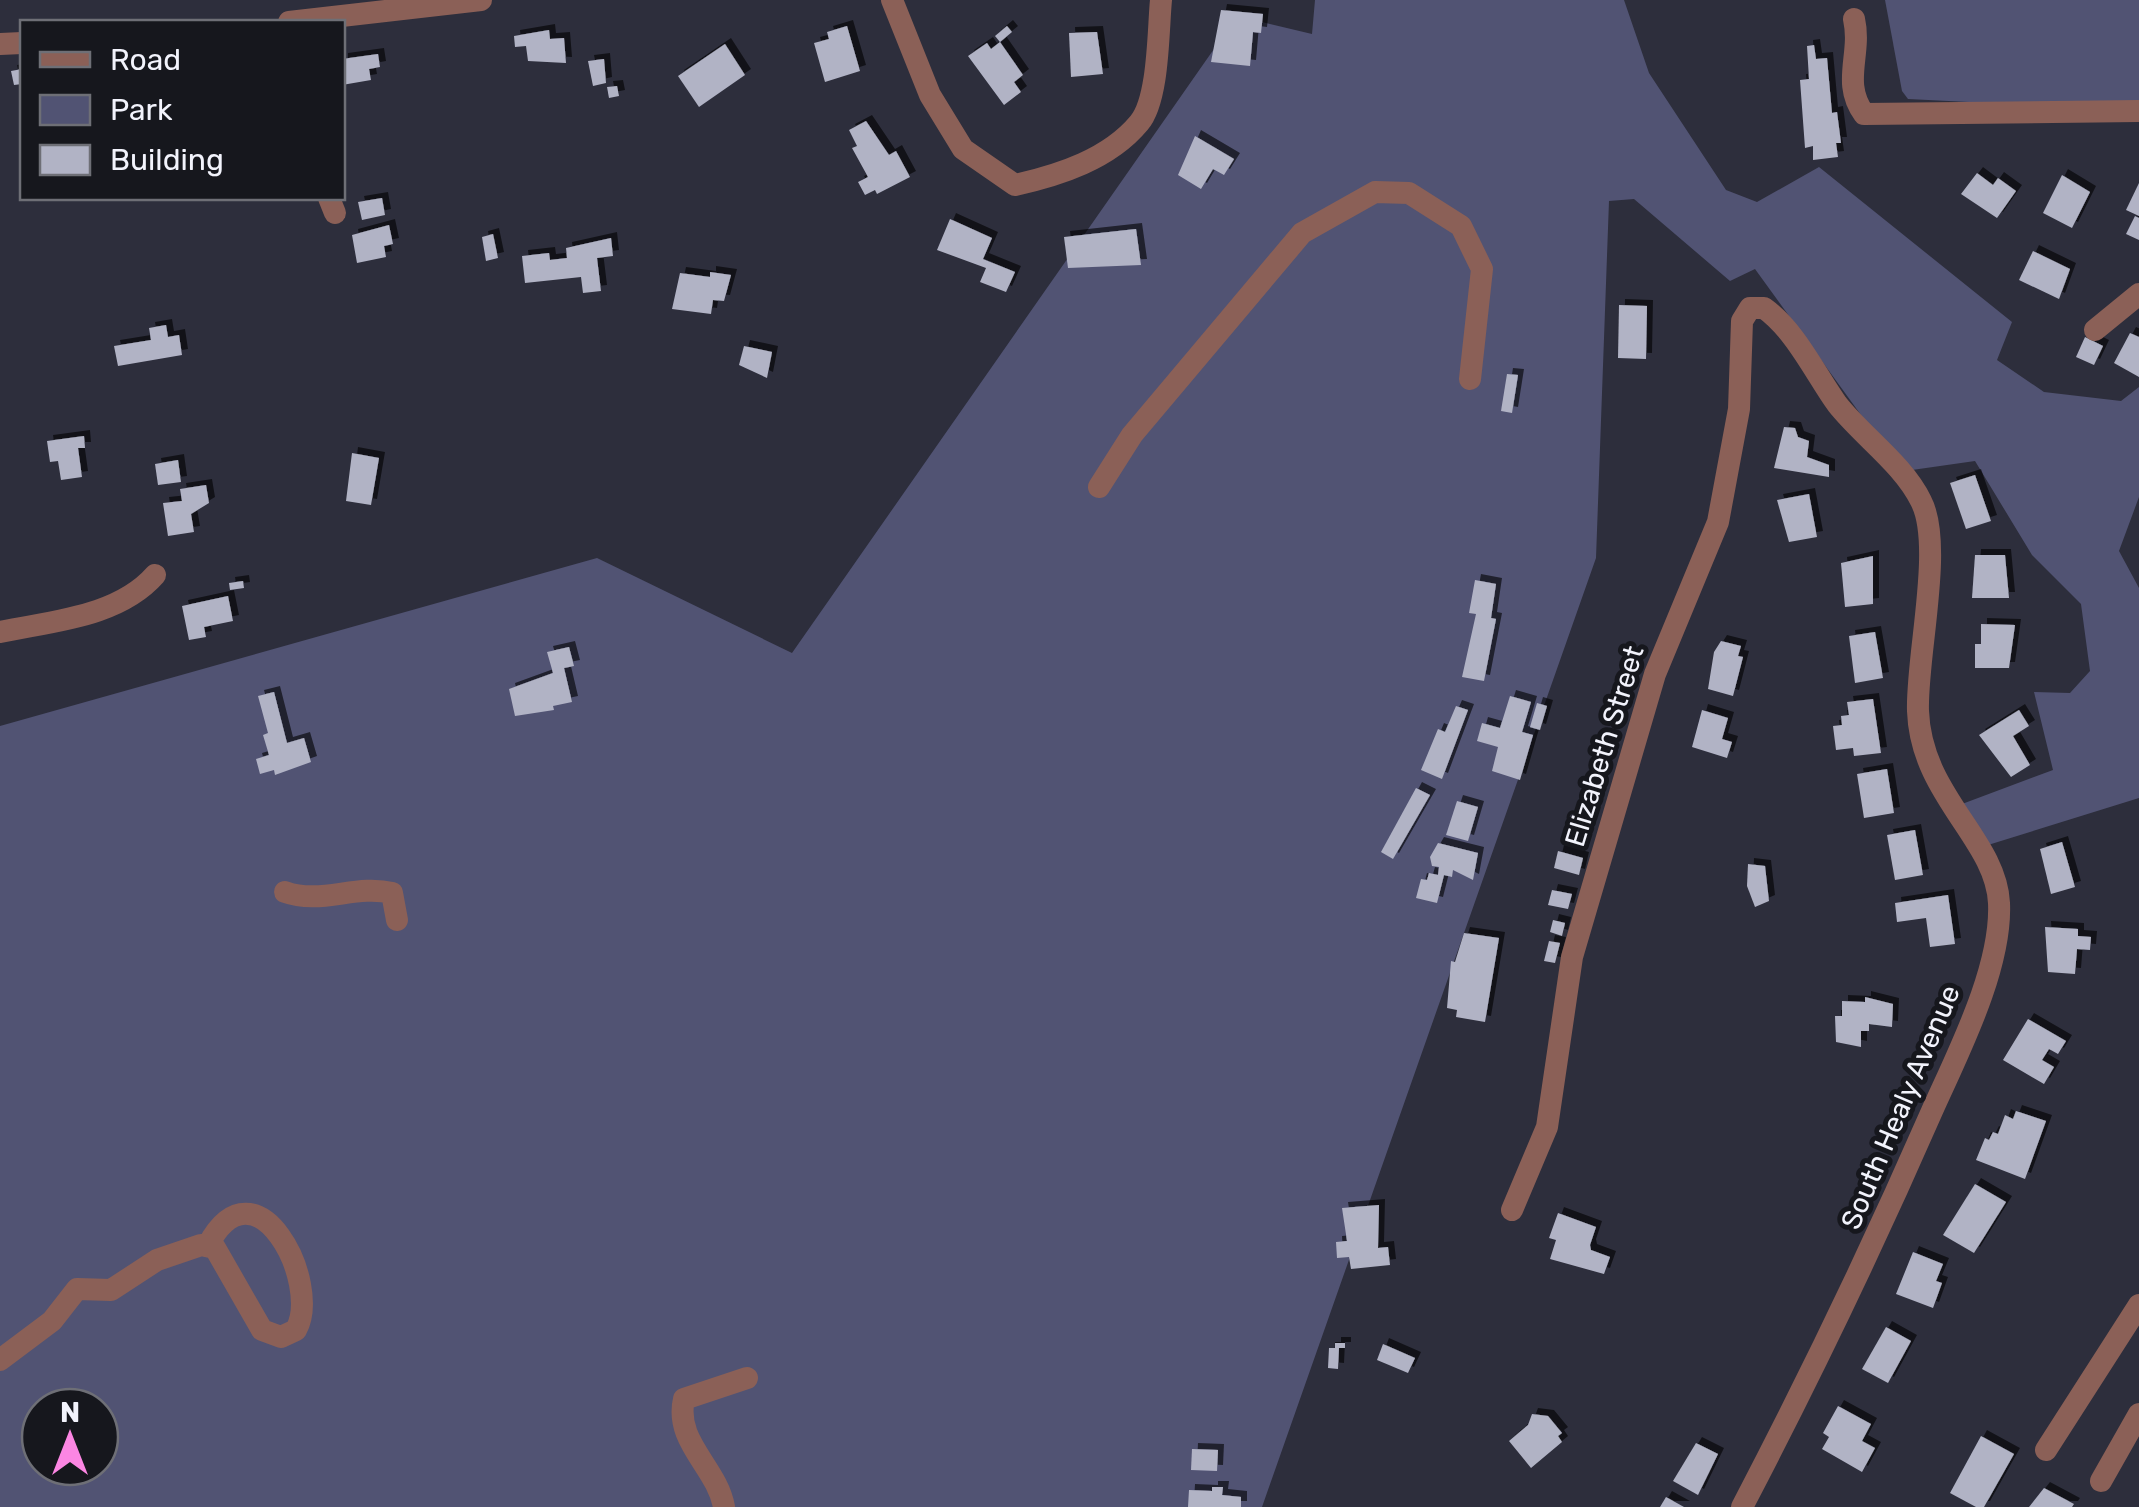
<svg xmlns="http://www.w3.org/2000/svg" width="2139" height="1507" font-family="Rubik,sans-serif">
  <style>
    .green { fill: #515373; fill-rule: evenodd }
    .building { fill: #b1b3c5; filter: url(#shadow) }
    .lines { fill: none; stroke-linecap: round; stroke-linejoin: round }
    .minor { stroke: #8b6057; stroke-width: 22 }
    .labels { text-anchor: middle; stroke-width: 10; stroke-linejoin: round; paint-order: stroke }
    .street-label { font-size: 28px; fill: #f2f3fc; stroke: #16171d }
  </style>
  <defs>
    <filter id="shadow"><feDropShadow dx="6" dy="-6" stdDeviation="0" flood-color="#0009"/></filter>
  </defs>
  <rect width="100%" height="100%" fill="#2d2e3c"/>
  <g class="green">
    <path d="M1315,0H1624L1649,73L1726,190L1757,202L1819,167L2012,322L1997,360L2044,392L2121,401L2139,387V497L2119,551L2139,588V798L1988,845L1962,804L2053,770L2034,692L2070,693L2090,671L2081,604L2032,555L1975,461L1912,470L1877,437L1755,269L1730,281L1634,199L1609,201L1596,558L1262,1507H0V726L597,558L792,653L1237,16L1312,34ZM40,1407H100V1467H40Z"/>
    <polygon points="1885,0 2139,0 2139,106 2107,109 1908,99 1902,91"/>
  </g>
  <g class="building">
    <polygon points="1221,10 1263,14 1261,33 1253,32 1250,66 1211,62"/>
    <polygon points="847,26 860,71 825,82 814,43 829,39 827,32"/>
    <polygon points="1007,26 1012,32 1000,42 995,36"/>
    <polygon points="549,30 550,39 564,38 566,63 528,61 526,46 515,47 514,36"/>
    <polygon points="1097,32 1103,74 1071,77 1069,33"/>
    <polygon points="1000,42 1023,75 1014,82 1021,92 1004,105 968,56 987,43 991,49"/>
    <polygon points="725,44 745,75 699,107 678,76"/>
    <polygon points="1814,45 1816,59 1827,58 1832,113 1837,112 1841,143 1836,143 1838,157 1813,160 1813,146 1805,148 1800,80 1809,79 1807,46"/>
    <polygon points="378,54 380,67 369,69 371,80 342,85 342,59"/>
    <polygon points="604,59 606,83 593,86 588,61"/>
    <polygon points="22,69 22,84 14,85 11,71"/>
    <polygon points="617,86 619,96 609,98 607,87"/>
    <polygon points="866,121 889,155 896,151 910,177 877,194 875,190 865,195 858,182 868,177 852,148 857,146 849,130"/>
    <polygon points="1195,136 1234,159 1224,175 1213,169 1201,189 1178,175"/>
    <polygon points="1977,173 1993,185 1998,178 2016,191 1997,218 1961,194"/>
    <polygon points="2062,175 2090,192 2072,228 2043,213"/>
    <polygon points="2139,183 2139,216 2126,210"/>
    <polygon points="382,198 385,215 362,220 358,202"/>
    <polygon points="2135,216 2139,218 2139,240 2126,234"/>
    <polygon points="950,219 992,238 983,259 1015,272 1006,292 980,282 986,268 937,250"/>
    <polygon points="389,225 393,244 384,246 386,257 357,263 352,235"/>
    <polygon points="1136,229 1141,265 1068,268 1064,237"/>
    <polygon points="493,234 498,258 486,261 482,237"/>
    <polygon points="611,238 613,256 597,258 601,291 583,293 581,277 525,283 522,256 549,253 550,260 567,258 566,248"/>
    <polygon points="2033,251 2070,269 2059,299 2019,280"/>
    <polygon points="710,272 731,275 724,301 713,300 711,314 672,309 680,273 710,277"/>
    <polygon points="1619,305 1647,306 1646,359 1618,358"/>
    <polygon points="166,325 168,337 179,335 182,355 118,366 114,346 151,340 149,328"/>
    <polygon points="2130,333 2139,337 2139,377 2114,363"/>
    <polygon points="2085,337 2103,346 2094,365 2076,357"/>
    <polygon points="744,346 772,352 767,378 739,365"/>
    <polygon points="1507,374 1518,375 1512,413 1501,411"/>
    <polygon points="1784,427 1795,428 1798,437 1809,441 1807,457 1829,465 1829,477 1774,468"/>
    <polygon points="84,436 85,448 78,448 82,477 61,480 58,461 50,462 47,441"/>
    <polygon points="352,453 379,458 371,505 346,501"/>
    <polygon points="178,460 181,482 158,485 155,464"/>
    <polygon points="1975,475 1991,521 1966,529 1950,483"/>
    <polygon points="206,485 209,503 191,514 194,532 168,536 163,503 182,501 180,489"/>
    <polygon points="1809,494 1817,537 1789,542 1777,500"/>
    <polygon points="1975,555 2005,555 2009,598 1972,598"/>
    <polygon points="1873,556 1873,604 1845,607 1841,563"/>
    <polygon points="1475,580 1496,584 1491,618 1496,619 1484,681 1462,677 1476,614 1469,613"/>
    <polygon points="243,581 244,588 230,590 229,583"/>
    <polygon points="228,596 233,621 204,627 206,637 189,640 182,606"/>
    <polygon points="1981,624 2015,625 2009,668 1975,668 1975,644 1981,644"/>
    <polygon points="1875,632 1883,678 1855,683 1849,636"/>
    <polygon points="1721,641 1741,646 1738,656 1743,657 1733,696 1708,689 1714,652"/>
    <polygon points="569,647 574,666 564,668 572,702 553,706 554,710 515,716 509,689 553,673 547,652"/>
    <polygon points="274,692 287,743 304,738 311,762 275,775 274,770 260,774 256,759 269,755 263,735 268,733 258,696"/>
    <polygon points="1510,696 1531,702 1522,732 1533,735 1520,780 1492,771 1498,747 1477,741 1482,723 1500,728"/>
    <polygon points="1873,699 1881,753 1854,756 1853,748 1836,750 1833,726 1842,725 1841,716 1849,715 1847,702"/>
    <polygon points="1537,703 1547,706 1540,730 1530,727"/>
    <polygon points="1456,706 1468,710 1442,779 1421,770 1438,729 1445,732"/>
    <polygon points="1702,710 1728,718 1722,739 1732,742 1727,758 1692,747"/>
    <polygon points="2019,710 2029,726 2013,736 2030,765 2011,777 1979,735"/>
    <polygon points="1887,769 1894,813 1864,818 1857,774"/>
    <polygon points="1416,788 1430,795 1393,859 1381,852"/>
    <polygon points="1457,801 1478,807 1468,841 1446,835"/>
    <polygon points="1915,830 1923,875 1895,880 1887,835"/>
    <polygon points="2062,842 2075,887 2051,894 2040,849"/>
    <polygon points="1438,843 1478,853 1473,880 1453,870 1452,877 1444,875 1437,903 1416,898 1421,879 1427,880 1429,873 1438,875 1439,867 1432,866 1430,857"/>
    <polygon points="1558,851 1583,858 1579,875 1554,868"/>
    <polygon points="1748,864 1765,866 1769,901 1755,907 1747,886"/>
    <polygon points="1552,890 1572,894 1568,909 1548,905"/>
    <polygon points="1948,895 1955,944 1930,947 1926,918 1897,922 1895,903"/>
    <polygon points="1553,920 1565,923 1562,936 1550,932"/>
    <polygon points="2045,927 2078,929 2078,936 2091,937 2090,950 2077,949 2075,974 2048,972"/>
    <polygon points="1464,933 1499,938 1485,1022 1456,1017 1457,1010 1447,1008 1451,961 1455,962"/>
    <polygon points="1549,941 1560,943 1555,963 1544,961"/>
    <polygon points="1865,997 1893,1004 1892,1027 1869,1024 1869,1031 1861,1031 1861,1047 1836,1042 1835,1016 1842,1016 1842,1001 1865,1002"/>
    <polygon points="2028,1019 2066,1041 2058,1054 2049,1049 2042,1060 2054,1067 2044,1084 2003,1060"/>
    <polygon points="2016,1111 2046,1121 2025,1179 1976,1160 1985,1138 1989,1140 1993,1132 1998,1134 2005,1115 2013,1119"/>
    <polygon points="1975,1184 2006,1202 1974,1253 1943,1235"/>
    <polygon points="1379,1205 1378,1248 1388,1247 1390,1265 1351,1269 1349,1257 1337,1258 1336,1242 1347,1241 1342,1208"/>
    <polygon points="1558,1213 1596,1227 1590,1245 1591,1250 1610,1257 1604,1274 1550,1259 1556,1240 1549,1238"/>
    <polygon points="1913,1252 1943,1264 1936,1281 1942,1283 1933,1308 1896,1294"/>
    <polygon points="1886,1327 1911,1341 1888,1383 1862,1369"/>
    <polygon points="1335,1343 1345,1343 1345,1348 1339,1348 1338,1369 1328,1368 1329,1348 1335,1348"/>
    <polygon points="1383,1344 1415,1358 1408,1373 1377,1360"/>
    <polygon points="1838,1406 1871,1424 1862,1441 1875,1448 1862,1472 1822,1449 1829,1437 1823,1433"/>
    <polygon points="1532,1414 1548,1416 1562,1433 1558,1436 1562,1442 1531,1468 1509,1441 1528,1425"/>
    <polygon points="1981,1436 2014,1454 1984,1507 1976,1507 1950,1493"/>
    <polygon points="1696,1443 1718,1454 1698,1495 1673,1481"/>
    <polygon points="1192,1449 1218,1450 1217,1471 1191,1470"/>
    <polygon points="1212,1487 1223,1487 1222,1495 1241,1497 1241,1507 1188,1507 1189,1490 1212,1491"/>
    <polygon points="2044,1488 2074,1504 2072,1507 2029,1507"/>
    <polygon points="1666,1497 1684,1507 1660,1507"/>
  </g>
  <g class="lines">
    <g class="minor">
      <path d="M892,0L930,95L963,149L1015,185C1060,175 1109,159 1139,123C1159,100 1158,30 1161,0"/>
      <path d="M1854,19C1862,55 1841,82 1864,114L2139,111"/>
      <polyline points="289,22 481,0"/>
      <polyline points="0,44 22,43"/>
      <polyline points="329,198 335,213"/>
      <polyline points="2095,330 2139,294"/>
      <polyline points="1099,487 1132,435 1302,233 1375,192 1409,193 1461,226 1482,269 1470,379"/>
      <path d="M0,632C52,621 118,617 155,575"/>
      <path d="M285,892C321,905 356,884 392,893L397,920"/>
      <path d="M1512,1210L1547,1127L1572,957L1655,674L1718,522L1739,409L1742,321L1750,308H1764C1795,330 1815,373 1837,404C1862,436 1903,464 1921,501C1944,545 1916,657 1918,711C1921,796 1996,839 1999,903C2002,968 1958,1053 1932,1111C1873,1246 1810,1377 1742,1507"/>
      <path d="M0,1360L52,1321L77,1289L111,1290L157,1260L201,1245L215,1248L262,1330L281,1337L296,1330C322,1283 256,1155 208,1245"/>
      <polyline points="2046,1450 2139,1305"/>
      <polyline points="2101,1481 2139,1414"/>
      <path d="M724,1507C717,1467 674,1442 684,1399L747,1378"/>
    </g>
  </g>
  <g class="labels">
    <g class="street-label">
      <text transform="translate(1604 746) rotate(-73)" y="10">Elizabeth Street</text>
      <text transform="translate(1900 1107) rotate(-67)" y="10">South Healy Avenue</text>
    </g>
  </g>
  <rect x="20" y="20" width="325" height="180" fill="#16171d" stroke="#6e6f76" stroke-width="2.5"/>
  <rect x="40" y="52" width="50" height="15" fill="#8b6057" stroke="#6e6f76" stroke-width="2.5"/>
  <text x="110" y="70" font-size="30" fill="#f2f3fc">Road</text>
  <rect x="40" y="95" width="50" height="30" fill="#515373" stroke="#6e6f76" stroke-width="2.5"/>
  <text x="110" y="120" font-size="30" fill="#f2f3fc">Park</text>
  <rect x="40" y="145" width="50" height="30" fill="#b1b3c5" stroke="#6e6f76" stroke-width="2.5"/>
  <text x="110" y="170" font-size="30" fill="#f2f3fc">Building</text>
  <g transform="translate(70 1437)"><circle r="48" fill="#16171d" stroke="#6e6f76" stroke-width="2.5"/>
  <path d="M0-8L18 38L0 25L-18 38Z" fill="#fc86e3"/>
  <text y="-15" font-size="28" font-weight="bold" text-anchor="middle" fill="#f2f3fc">N</text>
  </g>
</svg>
